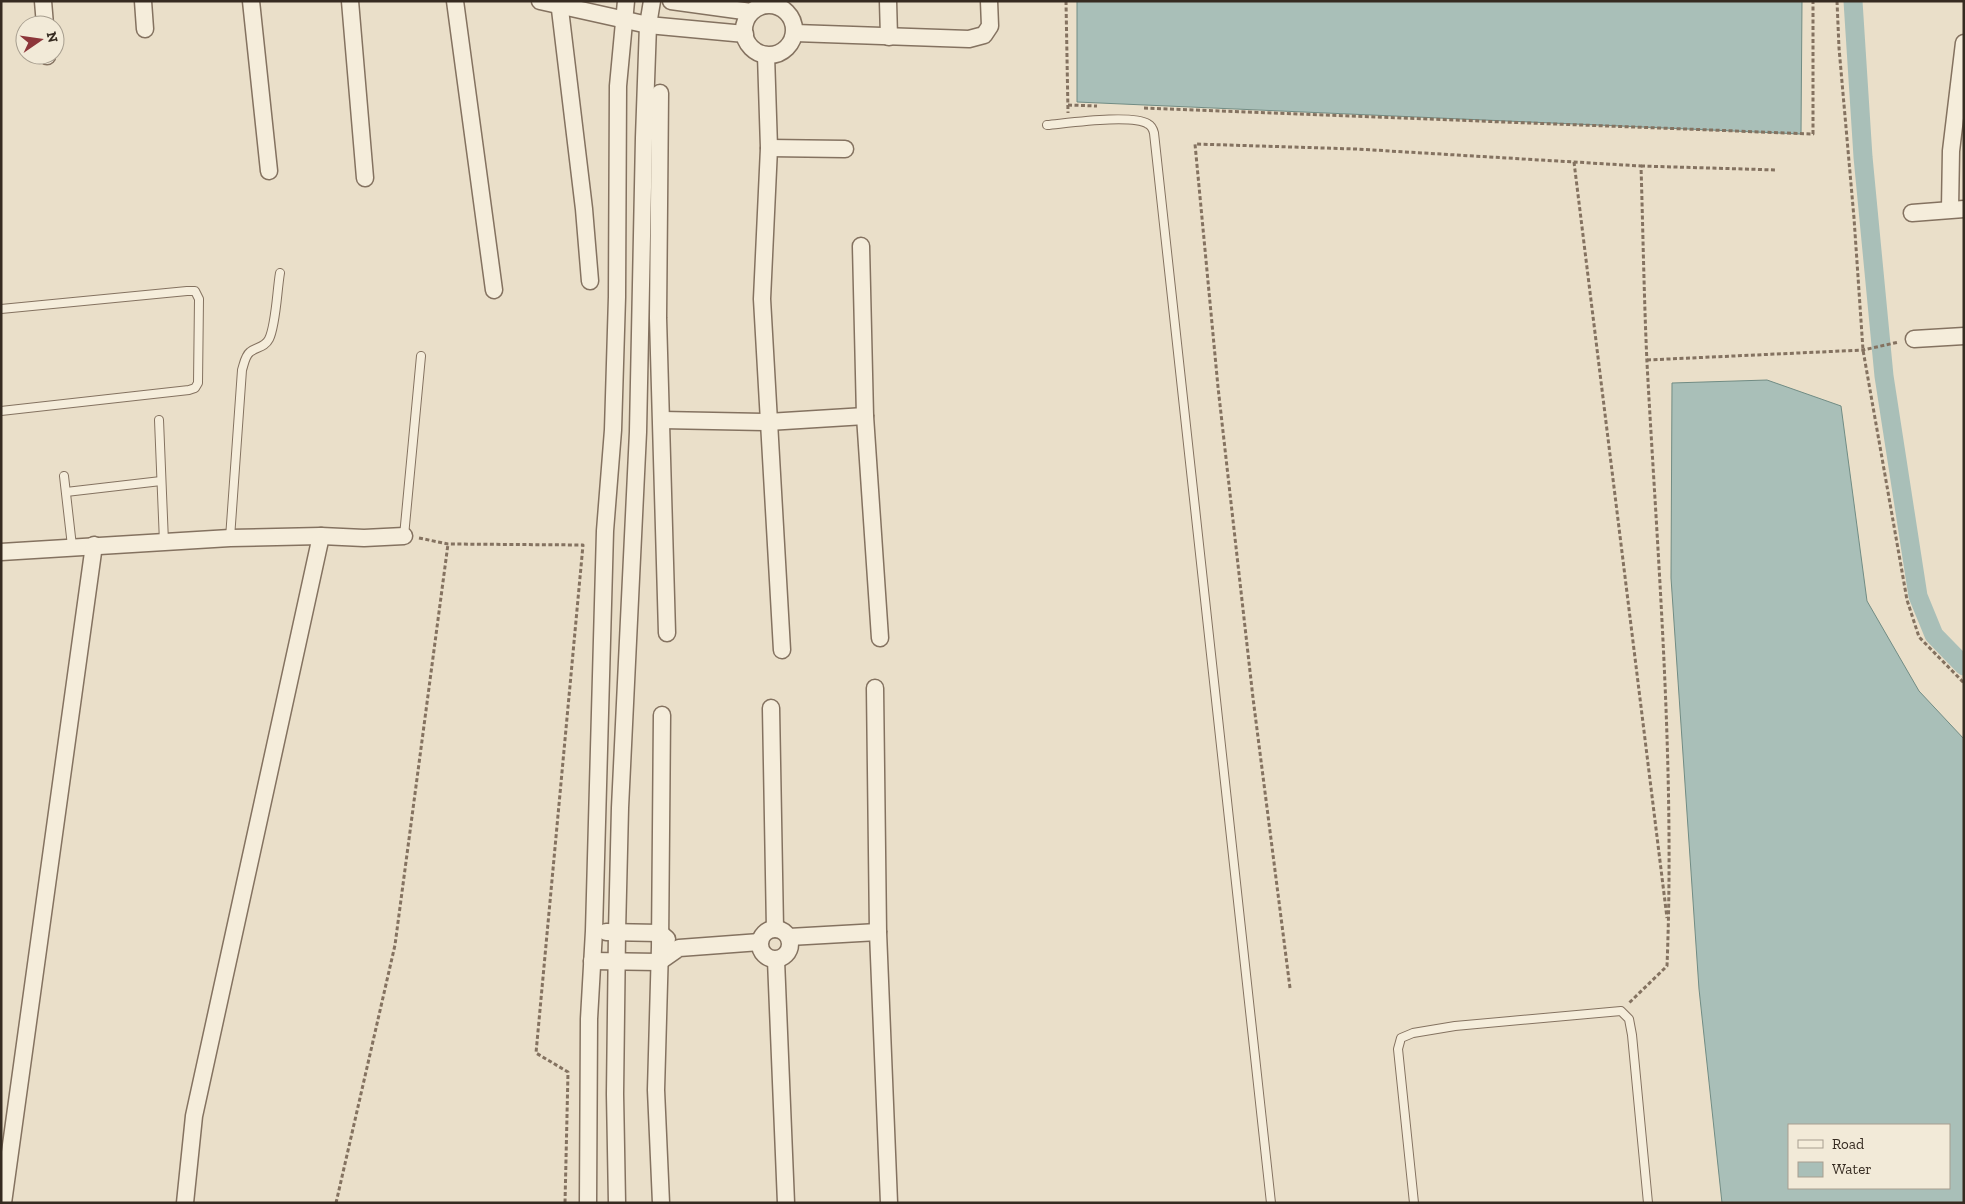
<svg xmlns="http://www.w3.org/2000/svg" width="1965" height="1204" font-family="'Zilla Slab',serif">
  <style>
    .water { fill: #a9bfb8; stroke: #718c84; fill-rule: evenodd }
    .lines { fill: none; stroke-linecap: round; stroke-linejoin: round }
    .canal { stroke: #a9bfb8; stroke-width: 19 }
    .service-casing { stroke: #847260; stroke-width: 10 }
    .minor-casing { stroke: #847260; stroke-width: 19 }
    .path { stroke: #847260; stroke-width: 3; stroke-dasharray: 4 2.5; stroke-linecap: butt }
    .service { stroke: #f5eddb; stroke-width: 8 }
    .minor { stroke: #f5eddb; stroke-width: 16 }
  </style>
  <rect width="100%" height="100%" fill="#eadfc9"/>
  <g class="water">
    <polygon points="1077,1 1802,1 1801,134 1077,102"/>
    <path d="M1767,380L1841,406L1867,601L1919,691L1964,739V1203H1722L1699,989L1671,578L1672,383ZM1789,1125H1949V1188H1789Z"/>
  </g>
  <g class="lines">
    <polyline class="canal" points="1853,1 1863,157 1884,376 1918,596 1934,635 1964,666"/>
    <defs>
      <g id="service">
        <path d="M1047,125C1069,123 1132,114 1148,124C1152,126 1153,129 1154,133L1271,1203"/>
        <polyline points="1,309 187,291 195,291 199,299 198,383 195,388 189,390 1,411"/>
        <polyline points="159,420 164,542"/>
        <polyline points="64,476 72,546"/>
        <polyline points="66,492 161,481"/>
        <polyline points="404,536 421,356"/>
        <path d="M230,538L242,370C244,364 245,356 250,352C257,347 265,347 269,339C276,325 277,290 280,273"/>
        <polyline points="1414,1203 1398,1049 1401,1038 1413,1033 1455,1026 1621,1011 1629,1019 1632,1035 1648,1203"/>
      </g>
      <g id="minor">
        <polyline points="43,1 45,25"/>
        <polyline points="143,1 145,29"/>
        <polyline points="251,1 269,171"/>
        <polyline points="350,1 365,178"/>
        <polyline points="455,1 494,290"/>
        <polyline points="540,1 648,25 745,34"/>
        <polyline points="559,1 584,209 590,281"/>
        <polyline points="671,1 751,12"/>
        <polyline points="888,1 889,37"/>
        <circle cx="769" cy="30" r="25"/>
        <polyline points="795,33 969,39 984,35 990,26 989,1"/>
        <polyline points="47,55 47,56"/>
        <polyline points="766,55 769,148 762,299 782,650"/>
        <polyline points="660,93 658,318 667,633"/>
        <polyline points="769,148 845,149"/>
        <polyline points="1950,209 1951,151 1964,43"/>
        <polyline points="1912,213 1964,209"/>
        <polyline points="861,246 865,416 880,638"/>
        <polyline points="1914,339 1964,336"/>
        <polyline points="662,420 768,422 865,416"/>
        <polyline points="1,552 230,538 321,536 364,538 404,536"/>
        <polyline points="875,688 878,932 889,1203"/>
        <polyline points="771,708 775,929"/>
        <circle cx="775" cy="944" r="15"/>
        <polyline points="606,932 660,933 667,939"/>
        <polyline points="789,937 878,932"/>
        <polyline points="776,960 786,1203"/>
        <polyline points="592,961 659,962 679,948 760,942"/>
        <polyline points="3,1203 94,545"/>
        <polyline points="185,1203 194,1116 321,536"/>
        <polyline points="588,1203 589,1019 594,931 605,531 613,430 617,297 618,86 626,1"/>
        <polyline points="617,1203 615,1094 617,932 620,808 638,432 644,138 648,25 652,1"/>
        <polyline points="661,1203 656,1090 660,947 662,715"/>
      </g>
    </defs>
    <use href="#service" class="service-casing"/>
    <use href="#minor" class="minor-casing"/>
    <g class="path">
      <polyline points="1066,1 1068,113"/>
      <polyline points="1837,1 1839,48 1854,218 1863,350 1907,600 1919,637 1964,683"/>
      <polyline points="1068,105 1097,106"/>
      <polyline points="1144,108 1813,134 1813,1"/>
      <polyline points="1574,162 1667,918"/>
      <polyline points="1641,166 1777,170"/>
      <polyline points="1647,360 1863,350 1899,342"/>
      <polyline points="419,538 448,544 583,545 536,1053 568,1072 565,1203"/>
      <path d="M1290,988L1253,698L1218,387L1195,144L1356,149L1641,166C1643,232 1644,298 1647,363C1658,564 1675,764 1667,966L1629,1003"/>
      <polyline points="336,1203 395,945 448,544"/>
    </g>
    <use href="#service" class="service"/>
    <use href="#minor" class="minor"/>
  </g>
  <rect width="1965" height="1204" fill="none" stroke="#362b21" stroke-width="5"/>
  <rect x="1788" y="1124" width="162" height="65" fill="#f2ead8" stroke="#a79e8f"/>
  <rect x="1798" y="1140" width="25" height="8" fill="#f5eddb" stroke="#a79e8f"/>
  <text x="1832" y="1149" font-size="15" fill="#362b21">Road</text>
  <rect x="1798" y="1162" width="25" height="15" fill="#a9bfb8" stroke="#a79e8f"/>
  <text x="1832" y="1174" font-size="15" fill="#362b21">Water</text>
  <g transform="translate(40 40) rotate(77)"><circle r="24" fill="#f2ead8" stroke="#a79e8f"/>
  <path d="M0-4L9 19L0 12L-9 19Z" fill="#8d363a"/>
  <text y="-8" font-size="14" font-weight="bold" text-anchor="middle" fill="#362b21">N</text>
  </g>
</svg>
